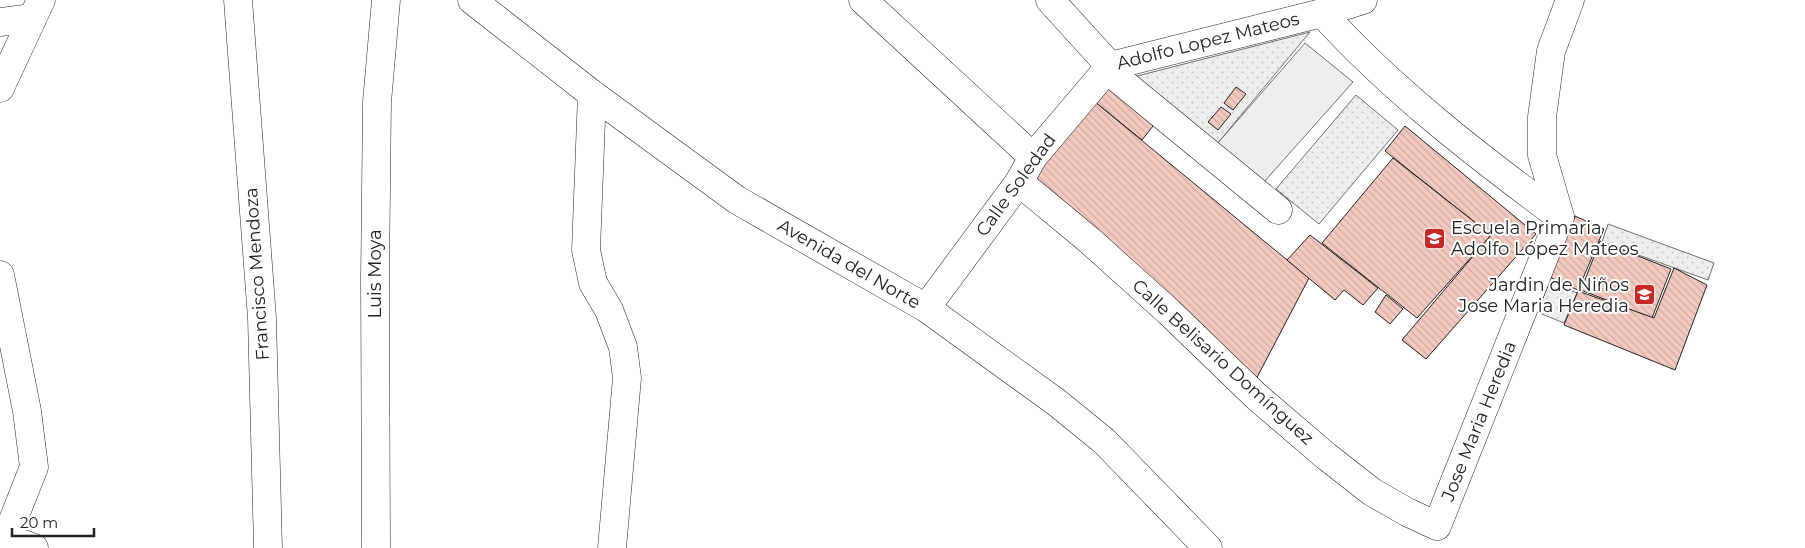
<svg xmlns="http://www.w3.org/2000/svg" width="1805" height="548" font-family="Montserrat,sans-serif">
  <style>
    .grass { fill: url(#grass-dots); stroke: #6f6f6f }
    .pitch { fill: #eee; stroke: #6f6f6f }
    .building { fill: url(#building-back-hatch); stroke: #222 }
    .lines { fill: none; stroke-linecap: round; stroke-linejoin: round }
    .minor-casing { stroke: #222; stroke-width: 29 }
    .major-casing { stroke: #222; stroke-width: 29 }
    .minor { stroke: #fff; stroke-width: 28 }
    .major { stroke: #fff; stroke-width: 28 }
    .labels { text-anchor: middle; stroke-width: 4; stroke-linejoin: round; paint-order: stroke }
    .street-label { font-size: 18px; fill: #222; stroke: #fff }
    .poi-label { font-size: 18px; fill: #222; stroke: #fff; text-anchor: start }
  </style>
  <defs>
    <pattern id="grass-dots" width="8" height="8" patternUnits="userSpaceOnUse" patternTransform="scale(1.25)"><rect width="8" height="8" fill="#eee"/><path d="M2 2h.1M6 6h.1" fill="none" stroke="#ccc" stroke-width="1.8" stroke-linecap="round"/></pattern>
    <pattern id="building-back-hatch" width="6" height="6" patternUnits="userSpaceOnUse" patternTransform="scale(1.25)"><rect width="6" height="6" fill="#f3c9c0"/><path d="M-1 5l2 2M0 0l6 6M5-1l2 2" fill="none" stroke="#d0aca5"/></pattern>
  </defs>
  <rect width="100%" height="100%" fill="#fff"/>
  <g class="grass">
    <polygon points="1310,32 1217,144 1133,77"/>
    <polygon points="1356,95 1398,130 1319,224 1276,189"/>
    <polygon points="1608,224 1714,263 1708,280 1602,242"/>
    <polygon points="1550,281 1577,293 1564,323 1537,312"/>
  </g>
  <polygon class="pitch" points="1305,43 1353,82 1263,183 1217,144"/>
  <g class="building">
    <polygon points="1113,82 1153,126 1142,140 1089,97"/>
    <polygon points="1236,87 1246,94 1233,110 1224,103"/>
    <polygon points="1089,97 1309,278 1252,387 1024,180"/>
    <polygon points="1221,107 1231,114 1218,130 1208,122"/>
    <polygon points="1405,126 1536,234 1426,359 1402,340 1491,235 1385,151"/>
    <polygon points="1393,158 1491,235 1417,318 1322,243"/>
    <polygon points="1575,216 1604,229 1578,290 1549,277"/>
    <polygon points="1310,235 1378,288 1363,305 1344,290 1335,300 1287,260"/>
    <polygon points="1600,241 1671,269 1652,318 1581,290"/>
    <polygon points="1674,268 1707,285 1675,370 1564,325 1578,291 1654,318"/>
    <polygon points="1386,295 1403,309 1390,324 1375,312"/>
  </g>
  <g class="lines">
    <defs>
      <g id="minor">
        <polyline points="238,0 262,318 268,548"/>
        <polyline points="472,0 592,94 737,200 926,308 1056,402 1104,441 1208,548"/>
        <polyline points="863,0 1033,157"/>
        <polyline points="1050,0 1110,66 1117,78 1278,210"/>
        <path d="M1322,13C1392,90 1476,155 1560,217"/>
        <polyline points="0,22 32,18"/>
        <polyline points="1110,66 1322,13 1363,0"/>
        <polyline points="0,88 41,0"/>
        <polyline points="592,94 586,250 593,283 609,310 623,347 627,378 612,548"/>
        <polyline points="1019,182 1089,240 1169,312 1257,397 1326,456 1372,492 1407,512 1437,526 1560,217 1542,155 1542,117 1551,51 1570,0"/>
        <polyline points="926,308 1019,182 1033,157 1110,66"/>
        <polyline points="6,538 34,548"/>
        <polyline points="376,548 375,279 377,102 386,0"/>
      </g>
      <polyline id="major" points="0,275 27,411 34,467 6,538 0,547"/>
    </defs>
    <use href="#minor" class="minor-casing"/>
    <use href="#major" class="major-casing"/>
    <use href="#minor" class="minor"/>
    <use href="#major" class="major"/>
  </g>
  <defs>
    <symbol id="school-square" viewBox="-11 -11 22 22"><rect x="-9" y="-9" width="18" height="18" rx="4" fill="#c62828" stroke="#fff"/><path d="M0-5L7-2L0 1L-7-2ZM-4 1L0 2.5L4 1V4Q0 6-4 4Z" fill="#fff"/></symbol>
  </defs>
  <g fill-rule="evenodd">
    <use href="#school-square" x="1422" y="226" width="25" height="25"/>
    <use href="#school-square" x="1632" y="282" width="25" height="25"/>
  </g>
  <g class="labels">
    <g class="street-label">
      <text transform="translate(1208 41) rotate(-14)" y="6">Adolfo Lopez Mateos</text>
      <text transform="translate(1016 185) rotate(-54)" y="6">Calle Soledad</text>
      <text transform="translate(849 264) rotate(30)" y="6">Avenida del Norte</text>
      <text transform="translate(257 274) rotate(-94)" y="6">Francisco Mendoza</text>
      <text transform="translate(375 274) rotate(-90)" y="6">Luis Moya</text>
      <text transform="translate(1223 362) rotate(42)" y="6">Calle Belisario Domínguez</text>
      <text transform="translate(1479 421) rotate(-68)" y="6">Jose Maria Heredia</text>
    </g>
    <g class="poi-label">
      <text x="1451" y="234">Escuela Primaria<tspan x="1451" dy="21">Adolfo López Mateos</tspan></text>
      <text x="1629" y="291" text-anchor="end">Jardin de Niños<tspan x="1629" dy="21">Jose Maria Heredia</tspan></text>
    </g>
  </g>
  <path d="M12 528v8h82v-8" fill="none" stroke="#222222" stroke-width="2.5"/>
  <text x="20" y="528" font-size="15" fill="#222222" stroke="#ffffff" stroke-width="4" paint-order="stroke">20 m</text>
</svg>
